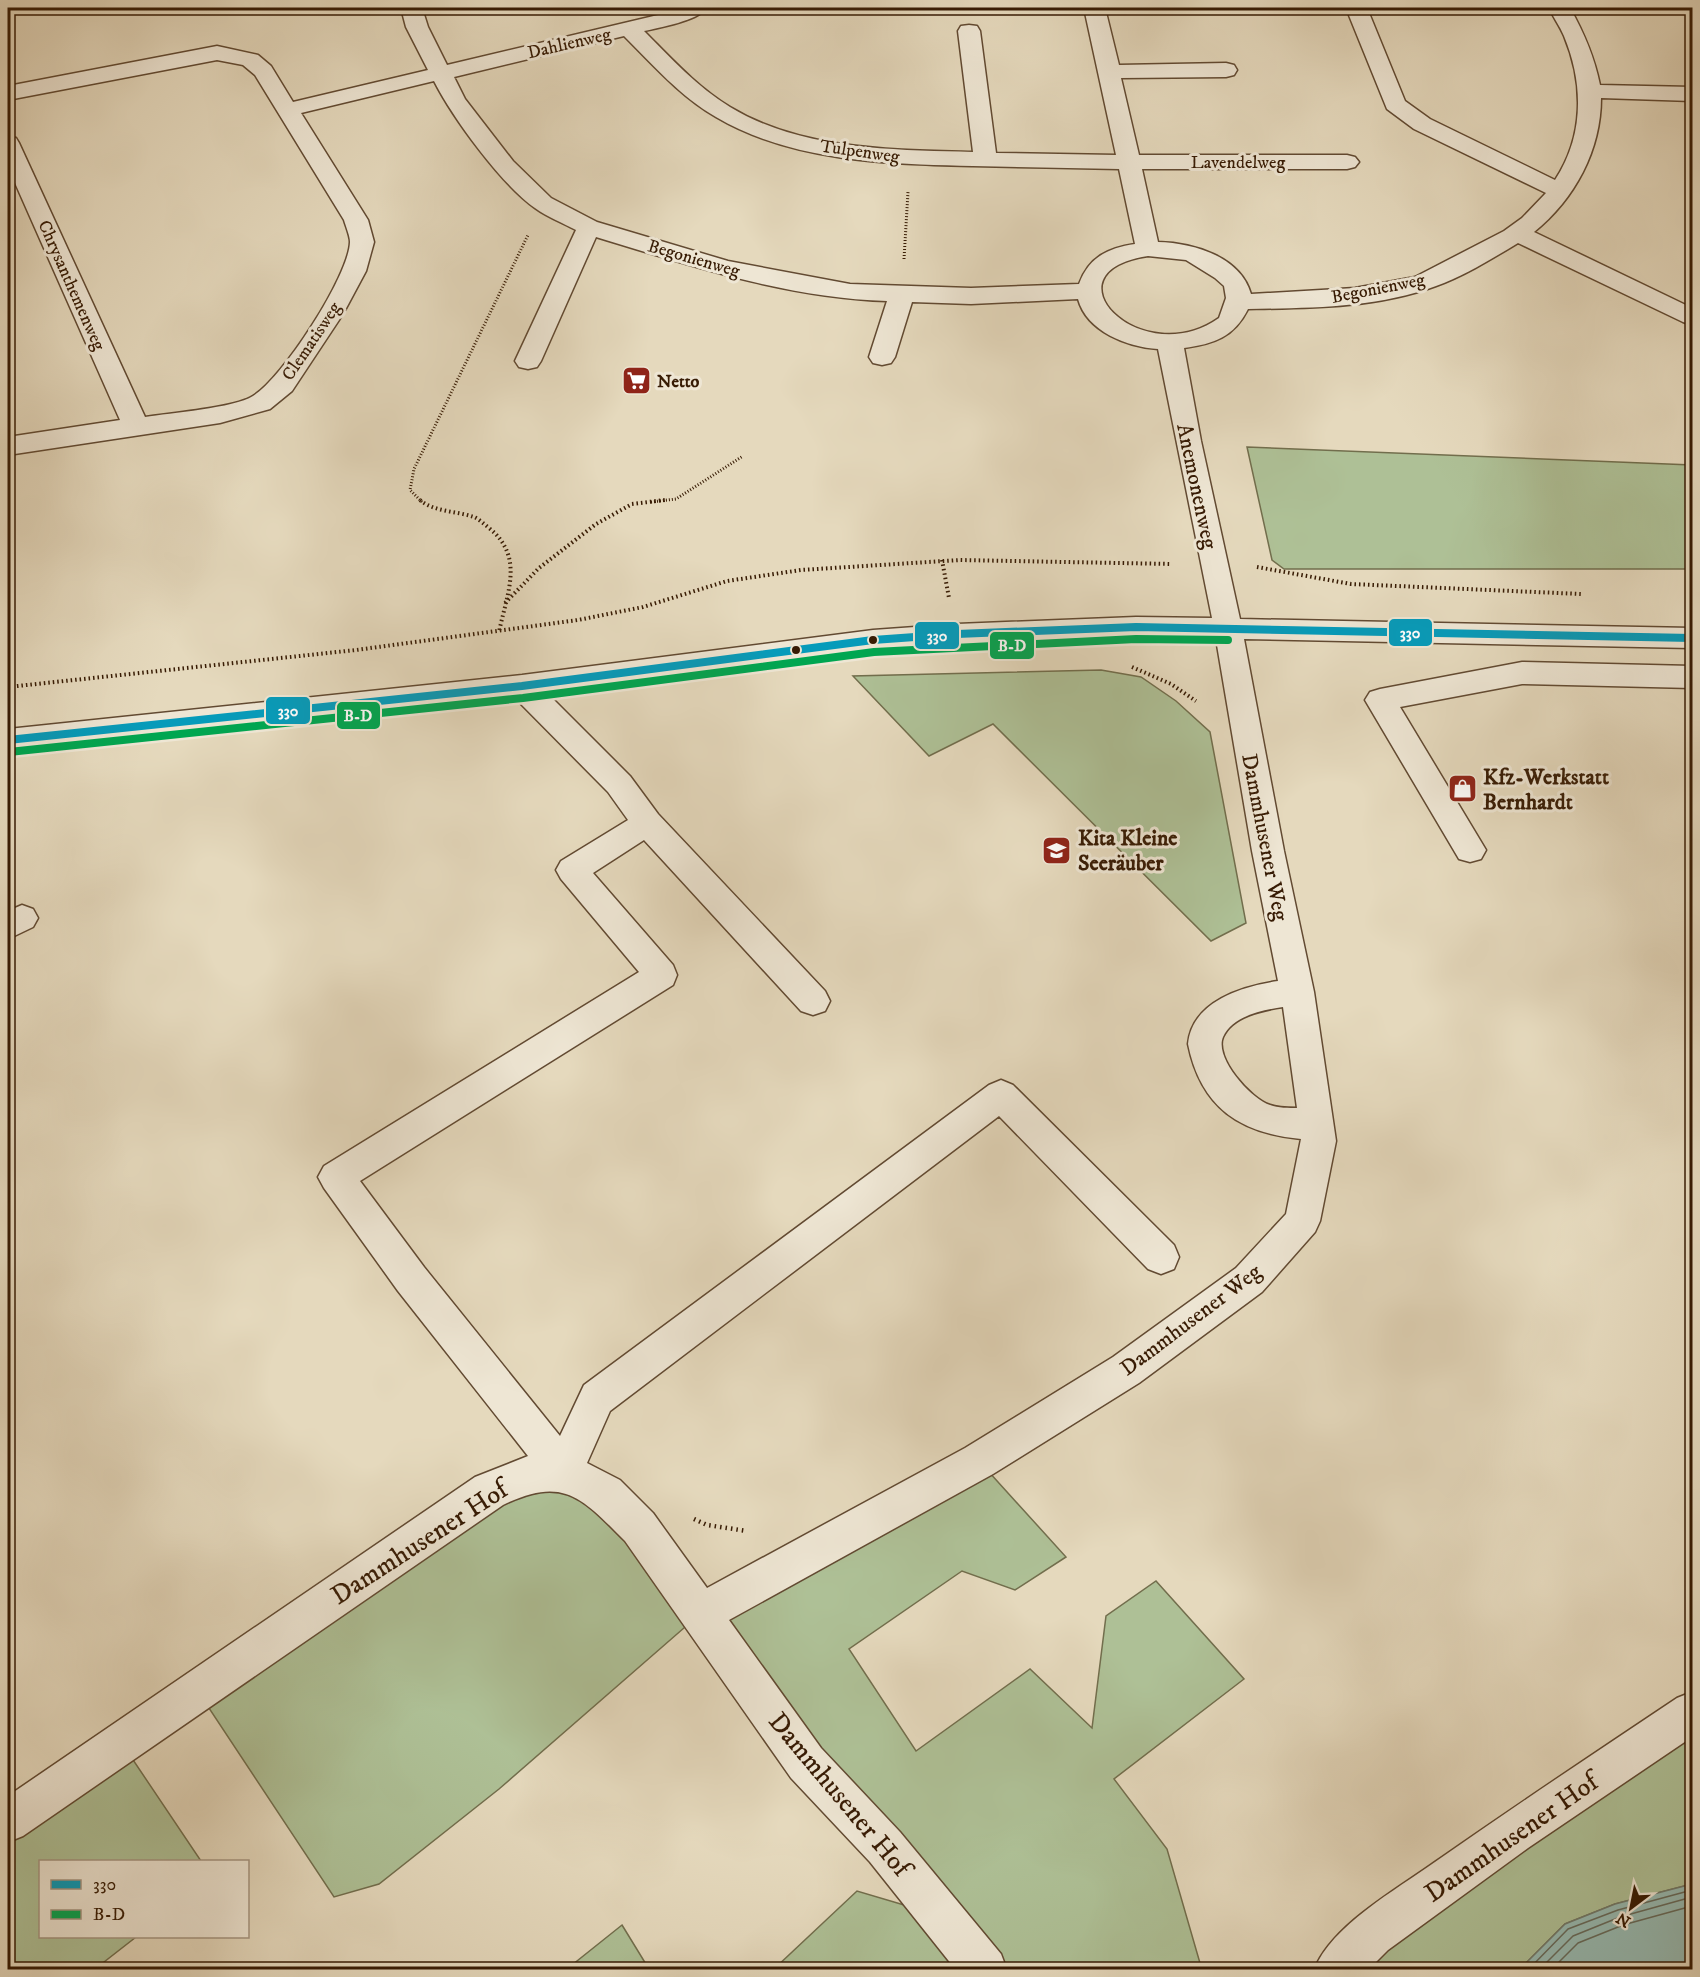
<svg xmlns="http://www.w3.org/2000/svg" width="1700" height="1977" font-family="'IM FELL DW Pica',serif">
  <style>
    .green { fill: #aec096; stroke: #726e4d; stroke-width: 1.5 }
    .water { fill: #96bab2; stroke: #707a6c; stroke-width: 1.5 }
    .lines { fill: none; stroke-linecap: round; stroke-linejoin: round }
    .shore { stroke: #666a5b; stroke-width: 1.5 }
    .minor-casing { stroke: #624a32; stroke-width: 3 }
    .path-far2 { stroke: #371b04; stroke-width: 3; stroke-dasharray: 1 2; stroke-linecap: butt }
    .path-far1 { stroke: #371b04; stroke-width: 4; stroke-dasharray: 1.5 3; stroke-linecap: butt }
    .path { stroke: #371b04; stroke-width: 4.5; stroke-dasharray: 1.5 4; stroke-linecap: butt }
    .minor { fill: #eee6d4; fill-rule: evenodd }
    .bus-1-casing { stroke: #eee6d4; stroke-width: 13 }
    .bus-2-casing { stroke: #eee6d4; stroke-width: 13 }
    .bus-1 { stroke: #069bba; stroke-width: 8 }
    .bus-2 { stroke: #00a651; stroke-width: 8 }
    .bus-dot { fill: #371b04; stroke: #eee6d4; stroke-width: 2 }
    .labels { text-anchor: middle; stroke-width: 6; stroke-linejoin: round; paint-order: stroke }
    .far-street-label { font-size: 18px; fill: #371b04; stroke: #eee6d4 }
    .far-poi-label { font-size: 18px; font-weight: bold; fill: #371b04; stroke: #eee6d4; text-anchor: start }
    .street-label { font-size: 22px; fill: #371b04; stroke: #eee6d4 }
    .poi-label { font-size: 22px; font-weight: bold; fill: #371b04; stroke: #eee6d4; text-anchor: start }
    .near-street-label { font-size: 27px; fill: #371b04; stroke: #eee6d4 }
    .line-badge { stroke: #eee6d4; stroke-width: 2 }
    .badge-label { font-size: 16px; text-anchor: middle; font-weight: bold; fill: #fff }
  </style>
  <rect width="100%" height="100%" fill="#e5d9bd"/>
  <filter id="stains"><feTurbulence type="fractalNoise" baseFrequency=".00333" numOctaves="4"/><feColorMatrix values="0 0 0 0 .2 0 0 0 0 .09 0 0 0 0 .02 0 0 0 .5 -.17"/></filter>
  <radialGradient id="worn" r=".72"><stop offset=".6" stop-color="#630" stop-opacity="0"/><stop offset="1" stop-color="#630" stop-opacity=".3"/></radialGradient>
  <g class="green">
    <polygon points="1247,447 1692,465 1692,569 1284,569 1272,560"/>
    <polygon points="1101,670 1141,677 1176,701 1210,732 1246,923 1211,941 993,724 929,756 853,676"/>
    <polygon points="979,1461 1066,1557 1015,1590 962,1571 849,1649 916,1751 1030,1669 1092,1728 1106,1616 1156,1581 1244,1679 1114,1779 1167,1849 1202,1970 774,1969 857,1891 938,1915 700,1614 499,1789 379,1884 334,1897 197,1690 489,1491 564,1471 700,1614"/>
    <polygon points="1692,1713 1692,1884 1615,1904 1565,1924 1520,1969 1336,1970 1513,1833"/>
    <polygon points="121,1742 201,1861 40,1862 40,1936 136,1937 95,1969 8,1969 8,1821"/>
    <polygon points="622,1925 649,1969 567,1969"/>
  </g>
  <polygon class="water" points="1692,1884 1692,1969 1520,1969 1565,1924 1615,1904"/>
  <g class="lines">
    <g class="shore">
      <polyline points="1528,1970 1568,1929 1618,1910 1692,1890"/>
      <polyline points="1539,1970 1573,1936 1620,1917 1692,1897"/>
      <polyline points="1551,1970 1578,1943 1623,1925 1692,1906"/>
    </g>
    <defs>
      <g id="minor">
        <path d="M401,8H422L428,27L447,65L658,15L678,8H706C700,20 658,28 644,31C671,58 697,87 730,107C801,150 893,150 973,152L958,31L961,26L969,25L977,26L980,31L996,153L1116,155L1084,8H1105L1119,65L1226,63L1234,65L1237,70L1234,75L1226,77L1121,78L1139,155H1347L1355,157L1359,162L1355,167L1347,169H1142L1158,242C1193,243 1240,256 1251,294L1355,288L1415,277L1504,231L1522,218L1546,193L1414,129L1387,109L1346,8H1367L1405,101L1430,119L1555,180C1584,136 1584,84 1564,36C1560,26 1553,17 1549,8H1570C1584,33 1594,56 1600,85L1692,87V101L1601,98C1601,150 1575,199 1534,232L1692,308V325L1683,322L1518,243C1493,258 1464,276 1436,286C1377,308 1310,308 1248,309C1234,337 1214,344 1184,348L1201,441L1240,619L1692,628V648L1244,639L1284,851L1314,992L1336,1141L1320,1221L1315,1232L1262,1292L1139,1383L993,1474L729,1620L821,1748L900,1832L1001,1954L1007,1970H956L870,1862L791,1778L625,1541C582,1498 564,1475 503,1505L23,1836L8,1842V1796L475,1477L528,1456L398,1291L324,1188L318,1177L324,1166L639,972L561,879L556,870L561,861L628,820L608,792L515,698L8,751V729L522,675L873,630L957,624L1136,617L1212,618L1158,349C1128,347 1087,332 1078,299L971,304L912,302L895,357L891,363L882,365L873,363L869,357L887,301C788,298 691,266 596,237L541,361L537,367L528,369L519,367L515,361L576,230C563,223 547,217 535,208C501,184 453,118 434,81L301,113L368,220L374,242L366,271L343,314L292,391L270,409L220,423L8,455V437L120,420L8,167V136L16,138L19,143L145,417C170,413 234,408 253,396C282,379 349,276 350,242C350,236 346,227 344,220L255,75L243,65L217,60L8,100V86L217,46L258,55L271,66L293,102L428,70L406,27ZM624,36C653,65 681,97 716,117C792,162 888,164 973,166C1022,167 1070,168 1119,169L1135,244C1108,248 1089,257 1079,284L971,288L850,284L728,261L597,222L551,198L513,161L465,99L454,77ZM1148,256L1186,260L1215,278L1224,286L1226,298L1219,318C1141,373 1041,272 1148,256ZM1136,637L1216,639L1252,851L1278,981C1243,986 1192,1001 1188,1044C1201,1108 1240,1133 1301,1139L1286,1214L1236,1268L1113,1357L965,1448L707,1588L653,1513L620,1480L587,1463L610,1411L999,1116L1148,1269L1161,1274L1174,1269L1179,1257L1174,1245L1013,1085L1001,1080L989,1085L584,1385L560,1436L424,1267L360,1181L673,985L677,975L673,965L593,873L644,840L801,1011L813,1015L825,1011L830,1001L825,991L658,814L630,776L547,693L873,650L957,644ZM1283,1007L1297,1108C1289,1108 1278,1108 1270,1105C1251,1099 1214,1058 1223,1037C1232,1016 1263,1010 1283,1007Z"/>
        <polygon points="1522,662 1692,666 1692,688 1522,684 1400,707 1486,850 1481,859 1470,862 1459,859 1365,700 1370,692 1380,689"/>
        <polygon points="22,905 33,909 38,918 33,927 8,939 8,911"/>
        <path d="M1692,1692V1737L1528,1848L1388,1950L1368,1970H1314C1332,1925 1396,1890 1435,1862C1515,1806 1596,1752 1677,1698Z"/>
      </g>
    </defs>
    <use href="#minor" class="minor-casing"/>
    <g class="path-far2">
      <polyline points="904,259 908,192"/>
      <polyline points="422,502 410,490 414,469 528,235"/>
      <polyline points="651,502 676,499 743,456"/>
    </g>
    <g class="path-far1">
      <path d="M420,500C434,512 457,511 474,517C479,519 484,524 489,528C525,557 507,593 499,632"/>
      <polyline points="942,560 949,598"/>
      <polyline points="1257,567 1351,584 1581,594"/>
      <polyline points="505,603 539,568 596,524 632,504 665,500"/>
      <polyline points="1132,667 1171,684 1196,701"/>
      <polyline points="8,687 356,650 578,620 643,607 727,581 801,570 960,560 1172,564"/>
    </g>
    <polyline class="path" points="694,1519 707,1525 747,1531"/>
    <use href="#minor" class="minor"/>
    <defs>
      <polyline id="bus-1" points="8,740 522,686 873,640 957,634 1136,627 1692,638"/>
      <polyline id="bus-2" points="9,752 523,698 874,652 1136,639 1228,640"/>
    </defs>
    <use href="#bus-1" class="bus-1-casing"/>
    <use href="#bus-2" class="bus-2-casing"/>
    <use href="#bus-1" class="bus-1"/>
    <use href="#bus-2" class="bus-2"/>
  </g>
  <defs>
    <symbol id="supermarket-square" viewBox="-11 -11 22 22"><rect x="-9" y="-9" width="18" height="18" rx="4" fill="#8f2418" stroke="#eee6d4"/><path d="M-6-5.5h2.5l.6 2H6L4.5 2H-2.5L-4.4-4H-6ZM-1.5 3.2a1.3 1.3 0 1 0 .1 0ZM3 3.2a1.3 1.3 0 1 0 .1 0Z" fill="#fff"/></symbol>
    <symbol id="shop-square" viewBox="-11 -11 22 22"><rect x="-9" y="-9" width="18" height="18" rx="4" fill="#8f2418" stroke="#eee6d4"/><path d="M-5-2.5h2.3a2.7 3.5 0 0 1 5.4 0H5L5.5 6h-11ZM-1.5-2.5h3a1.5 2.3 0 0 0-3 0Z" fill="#fff"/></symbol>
    <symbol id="school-square" viewBox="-11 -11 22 22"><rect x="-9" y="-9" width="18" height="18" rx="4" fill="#8f2418" stroke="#eee6d4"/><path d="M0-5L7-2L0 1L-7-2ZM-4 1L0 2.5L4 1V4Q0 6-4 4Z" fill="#fff"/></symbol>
  </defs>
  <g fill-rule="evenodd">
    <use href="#supermarket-square" x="620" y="364" width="33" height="33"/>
    <use href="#shop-square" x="1446" y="772" width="33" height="33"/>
    <use href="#school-square" x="1040" y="834" width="33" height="33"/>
  </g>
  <g class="bus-dot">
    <circle cx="873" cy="640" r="5"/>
    <circle cx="796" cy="650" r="5"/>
  </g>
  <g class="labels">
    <g class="far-street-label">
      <text transform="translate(569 43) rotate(-13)" y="6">Dahlienweg</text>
      <text transform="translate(860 151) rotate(8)" y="6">Tulpenweg</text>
      <text x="1238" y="168">Lavendelweg</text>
      <text transform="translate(694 258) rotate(16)" y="6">Begonienweg</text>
      <text transform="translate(72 285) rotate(66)" y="6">Chrysanthemenweg</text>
      <text transform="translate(1378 288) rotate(-11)" y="6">Begonienweg</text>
      <text transform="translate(311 341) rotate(-56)" y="6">Clematisweg</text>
    </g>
    <g class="far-poi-label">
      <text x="657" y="387">Netto</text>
    </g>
    <g class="street-label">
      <text transform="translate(1198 486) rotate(78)" y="8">Anemonenweg</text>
      <text transform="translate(1266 837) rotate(79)" y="8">Dammhusener Weg</text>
      <text transform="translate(1190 1319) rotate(-37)" y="8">Dammhusener Weg</text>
    </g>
    <g class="poi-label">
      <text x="1483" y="784">Kfz-Werkstatt<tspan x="1483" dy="25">Bernhardt</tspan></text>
      <text x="1078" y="845">Kita Kleine<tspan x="1078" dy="25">Seeräuber</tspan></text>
    </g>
    <g class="near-street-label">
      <text transform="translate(419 1542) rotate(-33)" y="9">Dammhusener Hof</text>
      <text transform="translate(840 1794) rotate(50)" y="9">Dammhusener Hof</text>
      <text transform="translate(1511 1837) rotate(-35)" y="9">Dammhusener Hof</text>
    </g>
  </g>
  <g class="line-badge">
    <rect x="1388" y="618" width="45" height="29" rx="6" fill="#069bba"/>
    <rect x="914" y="621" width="46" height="29" rx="6" fill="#069bba"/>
    <rect x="989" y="631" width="46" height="29" rx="6" fill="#00a651"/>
    <rect x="265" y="696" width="46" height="29" rx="6" fill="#069bba"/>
    <rect x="336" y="701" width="45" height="29" rx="6" fill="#00a651"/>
  </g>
  <g class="badge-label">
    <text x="1410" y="638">330</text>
    <text x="937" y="641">330</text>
    <text x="1012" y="651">B-D</text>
    <text x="288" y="716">330</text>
    <text x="358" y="721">B-D</text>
  </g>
  <rect width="1700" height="1977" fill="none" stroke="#e5d9bd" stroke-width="30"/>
  <rect x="9" y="9" width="1682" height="1959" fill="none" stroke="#371b04" stroke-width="3"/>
  <rect x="15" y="15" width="1670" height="1947" fill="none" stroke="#371b04" stroke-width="1.5"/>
  <rect x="39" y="1860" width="210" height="78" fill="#eee6d4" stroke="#a59581" stroke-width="1.5"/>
  <rect x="51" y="1880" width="30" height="9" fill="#069bba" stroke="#a59581" stroke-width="1.5"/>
  <text x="93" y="1890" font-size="18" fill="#371b04">330</text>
  <rect x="51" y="1910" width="30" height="9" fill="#00a651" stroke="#a59581" stroke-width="1.5"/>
  <text x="93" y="1920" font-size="18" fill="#371b04">B-D</text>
  <g transform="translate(1631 1908) rotate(212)" stroke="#eee6d4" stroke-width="4.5" paint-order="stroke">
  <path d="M0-4.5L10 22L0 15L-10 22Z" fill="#371b04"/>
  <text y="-9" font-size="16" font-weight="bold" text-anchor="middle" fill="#371b04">N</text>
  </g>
  <rect width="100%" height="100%" filter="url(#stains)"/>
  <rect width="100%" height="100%" fill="url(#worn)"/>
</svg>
